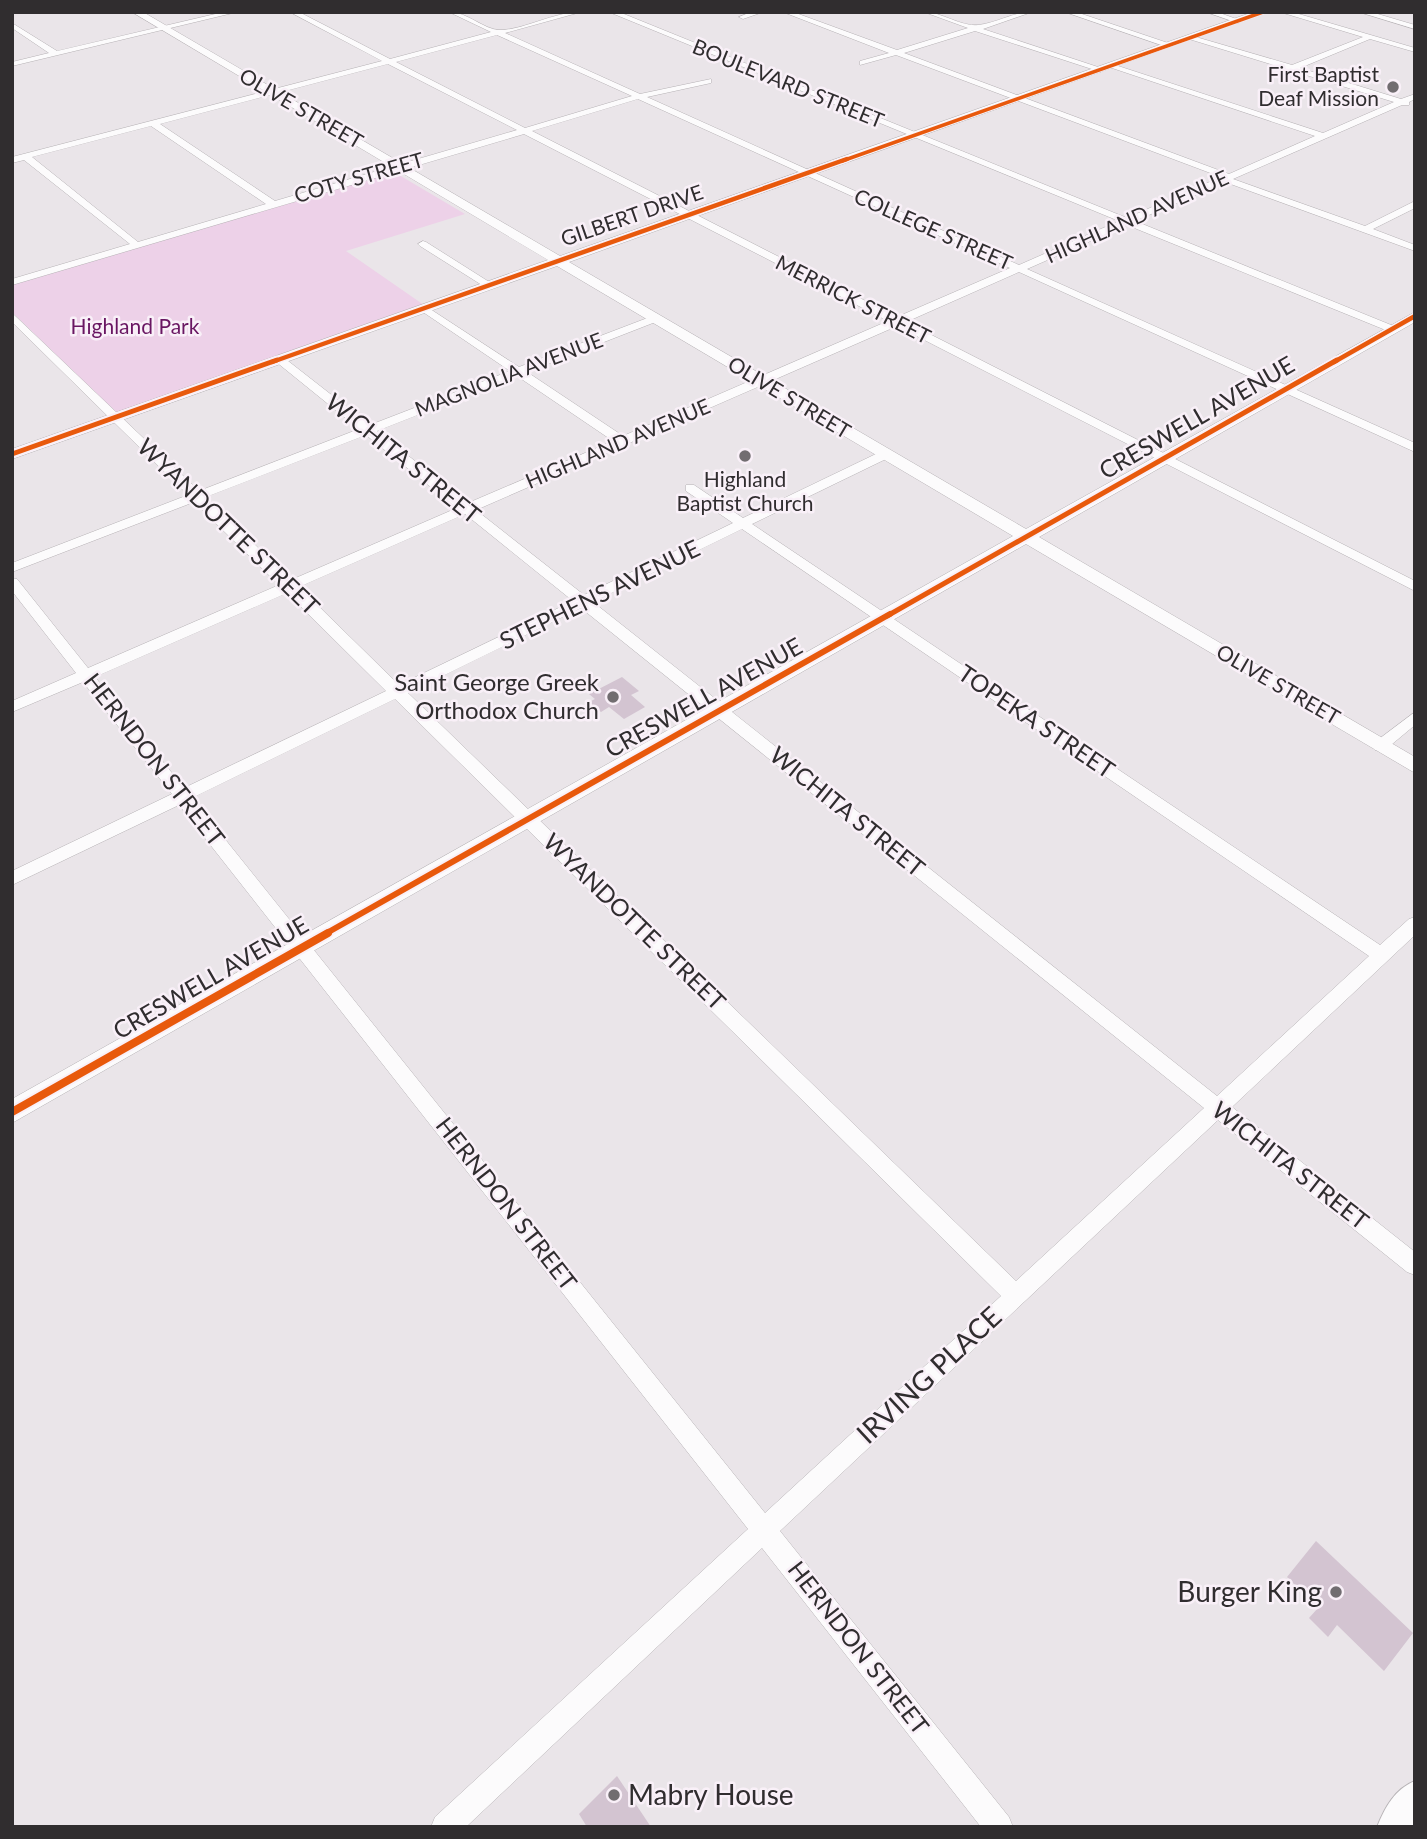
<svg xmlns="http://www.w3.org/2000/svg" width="1427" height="1839" font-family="Lato,sans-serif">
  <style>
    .green { fill: #edd1e8 }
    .building { fill: #d3c4d1 }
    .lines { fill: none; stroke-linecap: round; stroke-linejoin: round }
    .minor-casing { stroke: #b6b2b5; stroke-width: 1 }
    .tertiary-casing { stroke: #b6b2b5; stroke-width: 1 }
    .secondary-casing { stroke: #b6b2b5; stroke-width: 2 }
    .minor { fill: #fcfbfc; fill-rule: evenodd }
    .tertiary { fill: #fcfbfc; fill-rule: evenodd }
    .secondary { fill: #fcfbfc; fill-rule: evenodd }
    .cycleway-far4-casing { stroke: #f9f0f8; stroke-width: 5 }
    .cycleway-far3-casing { stroke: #f9f0f8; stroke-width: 7 }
    .cycleway-far2-casing { stroke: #f9f0f8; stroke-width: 9 }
    .cycleway-far1-casing { stroke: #f9f0f8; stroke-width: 10 }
    .cycleway-casing { stroke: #f9f0f8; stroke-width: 12 }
    .cycleway-far4 { stroke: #e8590c; stroke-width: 3.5 }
    .cycleway-far3 { stroke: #e8590c; stroke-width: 4.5 }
    .cycleway-far2 { stroke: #e8590c; stroke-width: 5 }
    .cycleway-far1 { stroke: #e8590c; stroke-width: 6 }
    .cycleway { stroke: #e8590c; stroke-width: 8 }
    .poi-dot { fill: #716d70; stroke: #f9f0f8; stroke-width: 2.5 }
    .labels { text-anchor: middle; stroke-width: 5; stroke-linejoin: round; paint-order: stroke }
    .far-poi-label { font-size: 21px; fill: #302d2f; stroke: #f9f0f8; text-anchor: end }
    .far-street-label { font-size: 21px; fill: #302d2f; stroke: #f9f0f8 }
    .far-park-label { font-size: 21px; fill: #691662; stroke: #f9f0f8 }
    .street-label { font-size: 24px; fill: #302d2f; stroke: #f9f0f8 }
    .poi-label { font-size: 24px; fill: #302d2f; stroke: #f9f0f8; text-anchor: end }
    .near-street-label { font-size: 28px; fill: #302d2f; stroke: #f9f0f8 }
    .near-poi-label { font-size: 28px; fill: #302d2f; stroke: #f9f0f8; text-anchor: end }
  </style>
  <rect width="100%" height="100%" fill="#eae5e9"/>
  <polygon class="green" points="394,172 465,214 346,251 424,305 116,413 12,312 12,283"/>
  <g class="building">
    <polygon points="622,677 639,691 631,695 645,707 624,719 609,707 601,712 589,702 595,699 589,694"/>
    <polygon points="1316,1541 1413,1633 1384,1671 1337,1625 1328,1637 1309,1618 1318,1608 1287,1577"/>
    <polygon points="617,1776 651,1827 587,1827 579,1814"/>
  </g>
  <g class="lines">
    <defs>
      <g id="minor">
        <polygon points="224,12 237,12 12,66 12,62 49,53 12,28 12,23 57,51"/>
        <path d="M290,12H299L390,59L491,32L449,12C468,12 484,30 500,30C524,30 553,12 581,12L505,33L640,94L711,79V83L647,97L1019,265L1119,221L609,12H619L1127,218L1221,177L896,55L860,65V61L889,53L783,12H793L897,50L968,28L924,12C942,12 961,27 978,25C997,23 1013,12 1032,12L983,29L1101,68V72L975,31L904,53L1229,174L1315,136L1109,67V63L1323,133L1394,102L1189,39V35L1292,65L1363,37L1280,12H1292L1415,48V52L1370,39L1300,68L1401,99L1415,94V99L1409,102V105H1402L1233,179L1365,226L1415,201V208L1373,229L1415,245V251L1225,182L1135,221L1396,327V331H1388L1127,225L1027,269L1415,443V452L1019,272L906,322L1415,581V591L897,326L476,510L584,595L733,523L686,491V485H694L743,518L880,452H888V458L752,524L1380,945L1409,919L1415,917V935L1232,1107L1415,1252V1275L1407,1272L1218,1120L780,1531L1009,1817L1013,1827H981L762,1548L466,1827H431L435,1817L748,1529L179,805L12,885V871L172,794L83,682L12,712V701L76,673L12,591V578L17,579L88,668L279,585L194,502L12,572V563L188,495L12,322V313L199,491L359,429L275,361V357H283L370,425L510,371L420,310L419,308L424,305L519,367L650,317H658V321L527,372L623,436L888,321L524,134L12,285V279L130,244L24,160L12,163V157L382,61ZM497,35L632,96L525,128L396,62ZM388,64L517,130L275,201L160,124ZM638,99L1010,268L897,317L532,131ZM151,126L266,204L138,242L32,157ZM517,376L613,441L468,503L377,431ZM366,435L457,508L291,580L206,497ZM465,514L573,601L399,685L299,587ZM742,529L1369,956L1217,1096L593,602ZM287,593L386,691L184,788L95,677ZM581,608L1204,1108L1016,1281L408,693ZM395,699L1001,1296L765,1513L192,798Z"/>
        <polygon points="751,12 763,12 743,19 739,17"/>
        <polygon points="1065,12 1076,12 1174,45 1167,47"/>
        <polygon points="1206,12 1217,12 1242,21 1238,23"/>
        <polygon points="1359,12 1371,12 1415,25 1415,29"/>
        <polygon points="423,241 426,242 494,285 485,287 420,246 418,244"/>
        <polygon points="1415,712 1415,725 1385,750 1375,750 1372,746 1375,742"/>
      </g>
      <polygon id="tertiary" points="132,12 143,12 560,256 1253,12 1267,12 569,262 1026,529 1415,312 1415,322 1039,537 1415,757 1415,773 1026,544 12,1123 12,1099 1013,536 557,266 12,459 12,449 548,260"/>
      <path id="secondary" d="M1415,1781V1827H1377C1385,1807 1395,1789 1415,1781Z"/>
    </defs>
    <use href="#minor" class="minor-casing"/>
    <use href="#tertiary" class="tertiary-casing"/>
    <use href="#secondary" class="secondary-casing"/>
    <use href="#minor" class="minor"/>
    <use href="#tertiary" class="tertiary"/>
    <use href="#secondary" class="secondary"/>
    <defs>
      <polyline id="cycleway-far4" points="842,161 1263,12"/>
      <g id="cycleway-far3">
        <polyline points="272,362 847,159"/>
        <polyline points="1334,362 1415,316"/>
      </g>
      <g id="cycleway-far2">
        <polyline points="12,454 277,360"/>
        <polyline points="887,616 1337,360"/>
      </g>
      <polyline id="cycleway-far1" points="325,934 890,614"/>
      <polyline id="cycleway" points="12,1112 328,933"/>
    </defs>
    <use href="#cycleway-far4" class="cycleway-far4-casing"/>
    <use href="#cycleway-far3" class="cycleway-far3-casing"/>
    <use href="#cycleway-far2" class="cycleway-far2-casing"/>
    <use href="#cycleway-far1" class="cycleway-far1-casing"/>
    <use href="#cycleway" class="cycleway-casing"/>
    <use href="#cycleway-far4" class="cycleway-far4"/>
    <use href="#cycleway-far3" class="cycleway-far3"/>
    <use href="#cycleway-far2" class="cycleway-far2"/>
    <use href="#cycleway-far1" class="cycleway-far1"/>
    <use href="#cycleway" class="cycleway"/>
  </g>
  <g class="poi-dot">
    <circle cx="1393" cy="87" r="7"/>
    <circle cx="745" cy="456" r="7"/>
    <circle cx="613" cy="697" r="7"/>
    <circle cx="1336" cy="1592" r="7"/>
    <circle cx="614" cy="1795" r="7"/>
  </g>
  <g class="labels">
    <g class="far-poi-label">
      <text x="1379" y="82">First Baptist<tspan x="1379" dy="24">Deaf Mission</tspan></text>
      <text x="745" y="487" text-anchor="middle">Highland<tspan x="745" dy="24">Baptist Church</tspan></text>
    </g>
    <g class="far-street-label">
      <text transform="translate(788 84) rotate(22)" y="7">BOULEVARD STREET</text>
      <text transform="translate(301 109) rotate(30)" y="7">OLIVE STREET</text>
      <text transform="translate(359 178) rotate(-16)" y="7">COTY STREET</text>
      <text transform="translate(632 216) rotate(-19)" y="7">GILBERT DRIVE</text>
      <text transform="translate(1137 217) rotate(-24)" y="7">HIGHLAND AVENUE</text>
      <text transform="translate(933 230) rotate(24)" y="7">COLLEGE STREET</text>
      <text transform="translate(853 300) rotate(27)" y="7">MERRICK STREET</text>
      <text transform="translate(509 375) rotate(-21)" y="7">MAGNOLIA AVENUE</text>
      <text transform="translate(789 398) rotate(31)" y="7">OLIVE STREET</text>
      <text transform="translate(618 444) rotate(-23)" y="7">HIGHLAND AVENUE</text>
      <text transform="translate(1278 685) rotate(30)" y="7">OLIVE STREET</text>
    </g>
    <g class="far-park-label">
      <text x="135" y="334">Highland Park</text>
    </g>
    <g class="street-label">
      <text transform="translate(1197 418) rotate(-30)" y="8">CRESWELL AVENUE</text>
      <text transform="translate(403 459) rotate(39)" y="8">WICHITA STREET</text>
      <text transform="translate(228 527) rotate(44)" y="8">WYANDOTTE STREET</text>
      <text transform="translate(600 595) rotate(-26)" y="8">STEPHENS AVENUE</text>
      <text transform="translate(704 698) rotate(-29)" y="8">CRESWELL AVENUE</text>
      <text transform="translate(1036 722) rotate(34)" y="8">TOPEKA STREET</text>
      <text transform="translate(154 760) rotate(52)" y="8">HERNDON STREET</text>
      <text transform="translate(847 812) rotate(39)" y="8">WICHITA STREET</text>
      <text transform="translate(634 922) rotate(44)" y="8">WYANDOTTE STREET</text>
      <text transform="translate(211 978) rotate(-30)" y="8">CRESWELL AVENUE</text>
      <text transform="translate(1290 1166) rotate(38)" y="8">WICHITA STREET</text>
      <text transform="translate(506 1204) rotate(52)" y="8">HERNDON STREET</text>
      <text transform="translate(858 1648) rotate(52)" y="8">HERNDON STREET</text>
    </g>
    <g class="poi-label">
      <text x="599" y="691">Saint George Greek<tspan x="599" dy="28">Orthodox Church</tspan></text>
    </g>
    <g class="near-street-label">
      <text transform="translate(929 1375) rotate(-43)" y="10">IRVING PLACE</text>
    </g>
    <g class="near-poi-label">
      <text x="1322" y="1602">Burger King</text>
      <text x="628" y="1805" text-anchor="start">Mabry House</text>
    </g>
  </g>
  <rect width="1427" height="1839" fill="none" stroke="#302d2f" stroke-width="28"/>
</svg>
